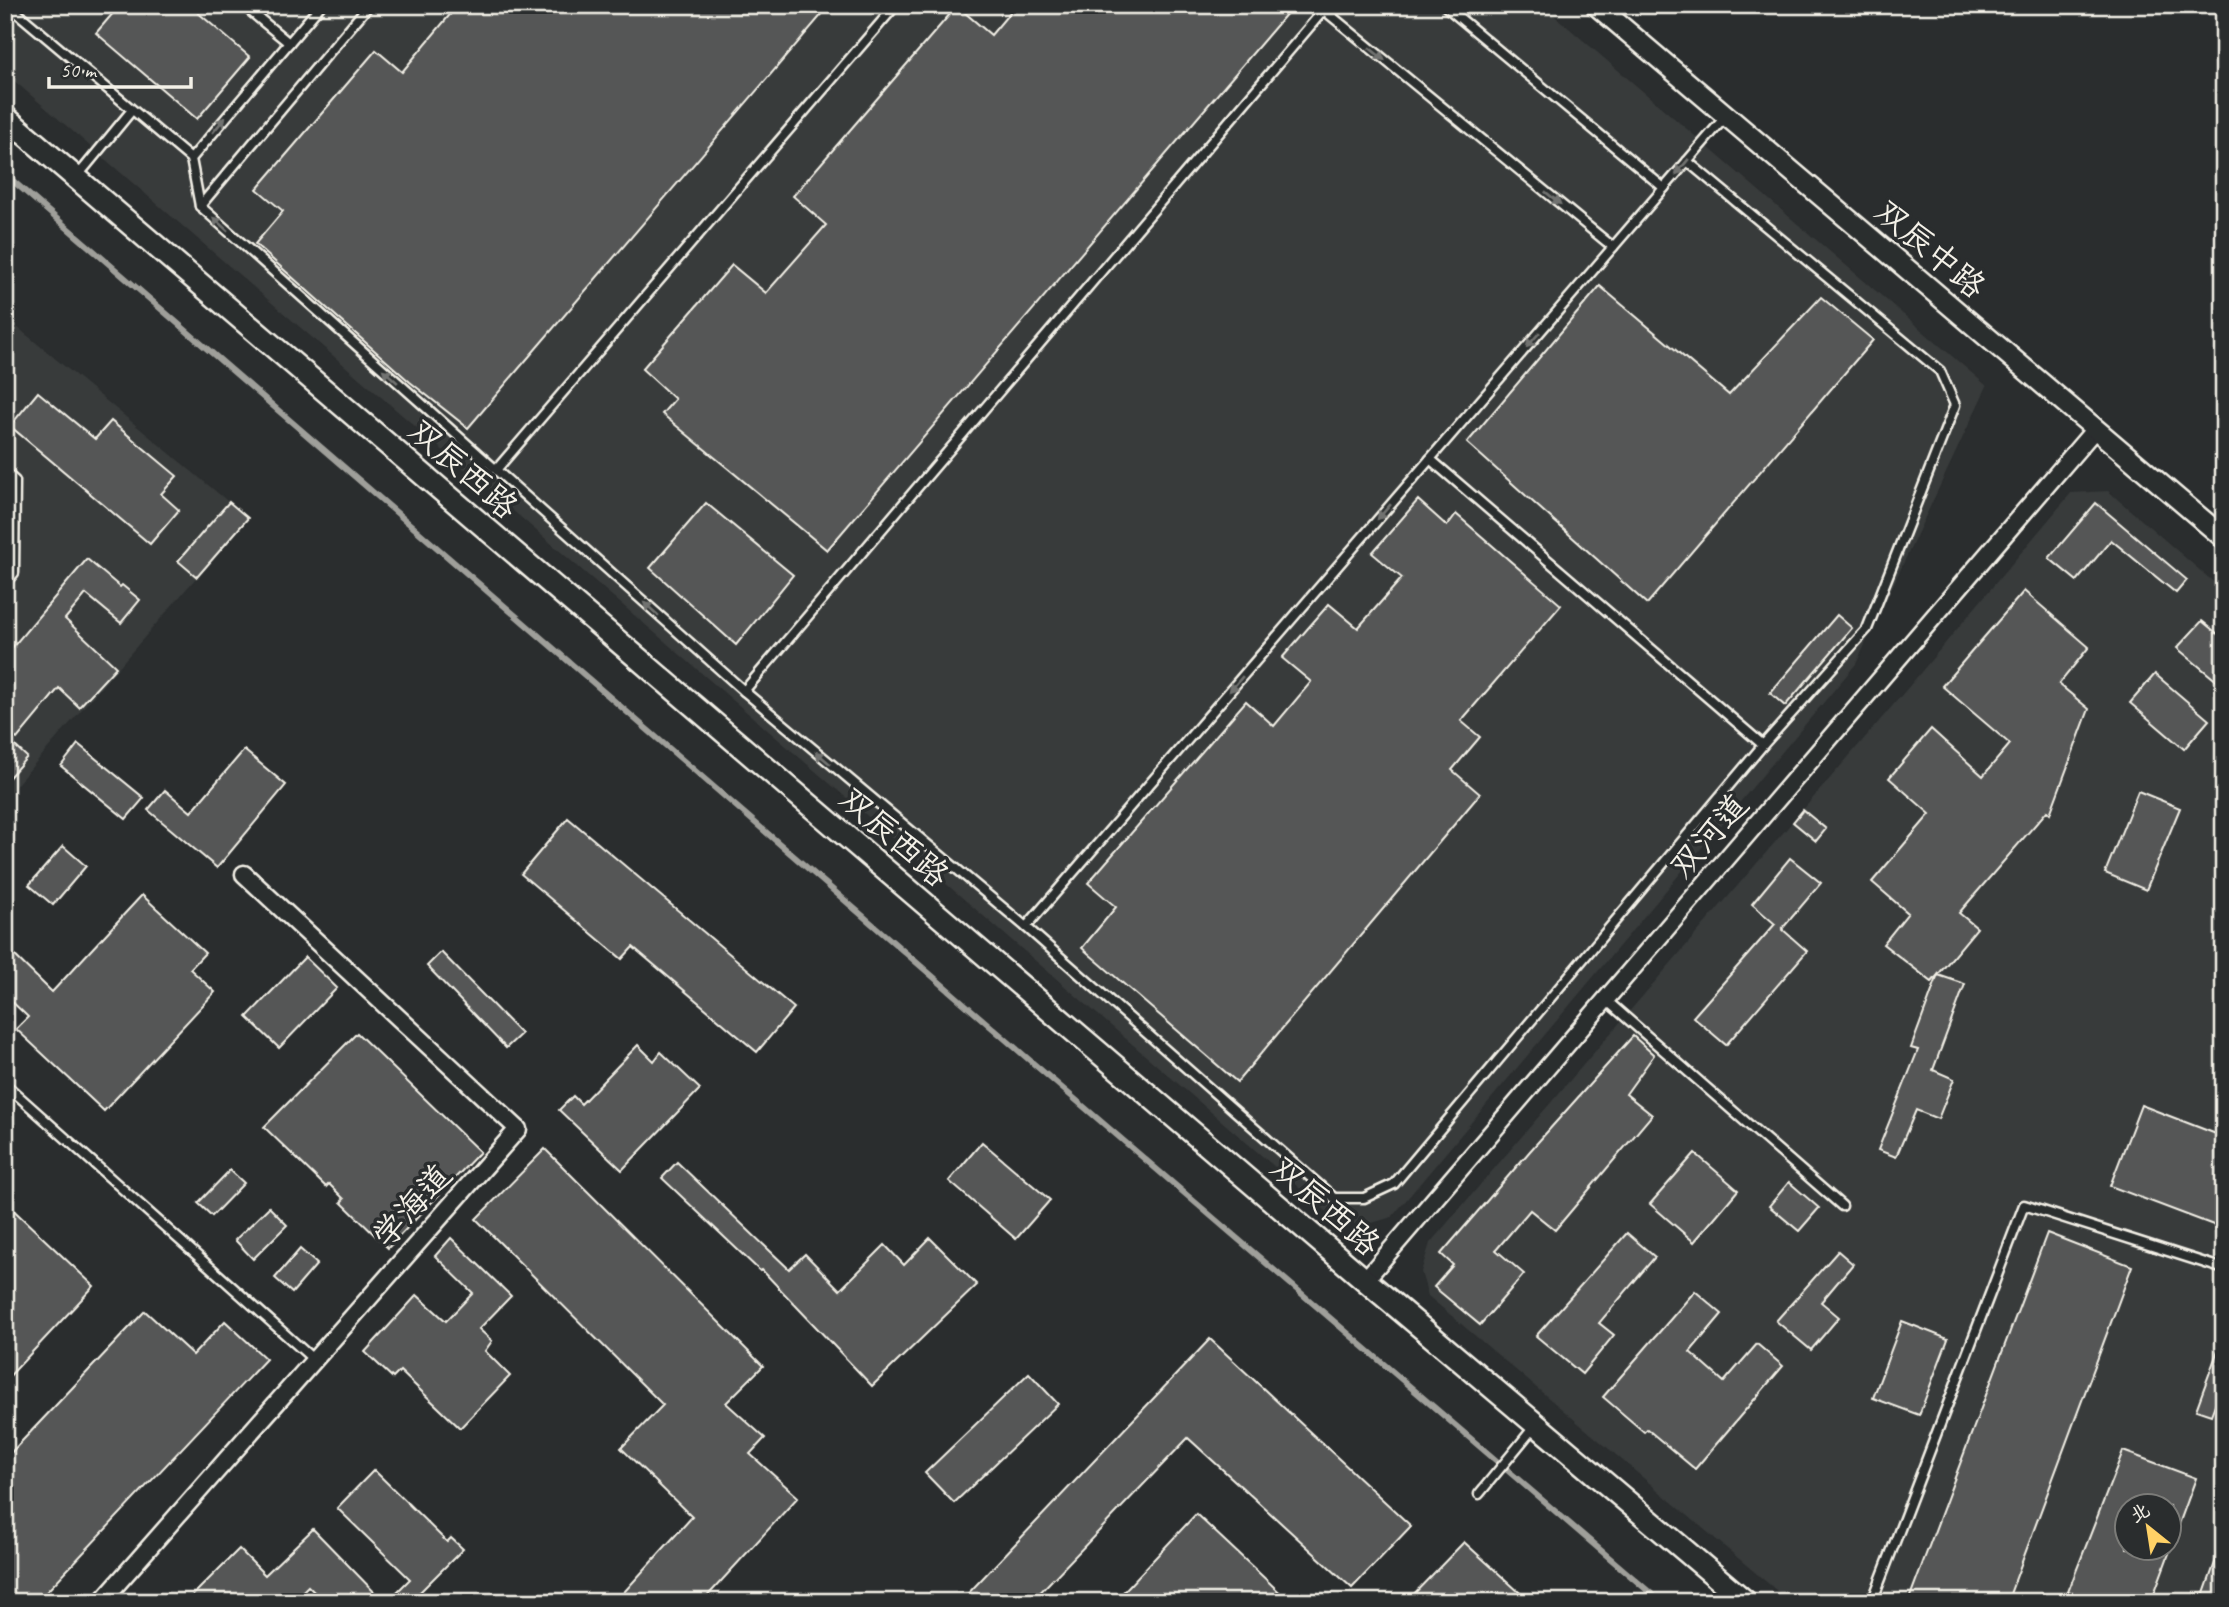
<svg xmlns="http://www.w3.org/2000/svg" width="2229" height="1607" font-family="Caveat,'LXGW WenKai TC',sans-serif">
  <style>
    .built { fill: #373a3a; fill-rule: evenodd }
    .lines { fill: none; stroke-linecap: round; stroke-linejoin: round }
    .stream { stroke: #9f9f9a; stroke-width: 6 }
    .building { fill: #555756; stroke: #f4f1e8; stroke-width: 2 }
    .service-casing { stroke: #f4f1e8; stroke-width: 13 }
    .minor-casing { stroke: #f4f1e8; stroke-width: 21 }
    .tertiary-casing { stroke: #f4f1e8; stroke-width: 24 }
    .secondary-casing { stroke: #f4f1e8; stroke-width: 26 }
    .service { stroke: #2a2d2e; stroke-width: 8 }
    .minor { stroke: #2a2d2e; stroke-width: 16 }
    .tertiary { stroke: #2a2d2e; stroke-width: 19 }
    .secondary { stroke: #2a2d2e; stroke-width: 21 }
    .oneway { fill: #71726f }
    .labels { text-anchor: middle; stroke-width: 7; stroke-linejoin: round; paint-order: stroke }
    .street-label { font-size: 33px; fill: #f4f1e8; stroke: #2a2d2e }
  </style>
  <rect width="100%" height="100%" fill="#2a2d2e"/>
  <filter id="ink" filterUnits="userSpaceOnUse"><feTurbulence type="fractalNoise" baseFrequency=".0143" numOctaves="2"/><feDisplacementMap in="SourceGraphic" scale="14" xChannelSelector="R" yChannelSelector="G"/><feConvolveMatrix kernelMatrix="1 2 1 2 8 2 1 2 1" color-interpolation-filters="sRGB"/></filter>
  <g filter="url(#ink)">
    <g class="built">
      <polygon points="5,5 1542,5 1987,386 1856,664 1392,1217 1362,1226 1335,1219 5,73"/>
      <polygon points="5,317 248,518 5,798"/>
      <path d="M2108,491L2224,591V1602H1790L1428,1296L1421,1272L1430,1243L1906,690L2071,493ZM2128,1506H2170V1548H2128Z"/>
    </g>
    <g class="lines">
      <polyline class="stream" points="5,174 1034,1064 1661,1602"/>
    </g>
    <g class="building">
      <polygon points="120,5 189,5 250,57 197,119 96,33"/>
      <polygon points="458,5 830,5 468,428 410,382 255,244 283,211 257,189 376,50 402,72"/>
      <polygon points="1016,5 1294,5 827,550 662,414 675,399 642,369 732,265 766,293 826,225 793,196 957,6 991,35"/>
      <polygon points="1600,286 1729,395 1821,297 1873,340 1647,604 1467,443"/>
      <polygon points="38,392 95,439 111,421 177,476 161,494 179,510 150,544 10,426"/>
      <polygon points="1418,500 1447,526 1456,514 1561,605 1461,721 1480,737 1452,770 1480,794 1237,1082 1082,948 1116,907 1088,883 1246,701 1274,726 1311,682 1282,658 1329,604 1358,628 1402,578 1372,553"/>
      <polygon points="229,502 248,518 197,577 178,561"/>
      <polygon points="706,503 793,575 736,645 650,568"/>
      <polygon points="2096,503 2187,580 2176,593 2111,540 2077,581 2049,558"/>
      <polygon points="87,559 120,587 122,585 140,600 121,623 86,594 65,619 116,667 79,707 59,688 17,739 5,730 5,656"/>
      <polygon points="2024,591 2089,647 2059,684 2089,709 2050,814 2047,811 1959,913 1977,928 1932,982 1883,944 1908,913 1872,882 1930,814 1889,778 1931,729 1983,776 2010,744 1942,686"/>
      <polygon points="1837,615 1852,628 1785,706 1770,693"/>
      <polygon points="2202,621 2224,639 2224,687 2177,648"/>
      <polygon points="2155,674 2209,720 2184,749 2130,703"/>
      <polygon points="78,744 144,798 126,819 61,766"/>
      <polygon points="14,745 27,757 5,782 5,755"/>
      <polygon points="244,750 286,785 217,868 148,810 165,790 191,812"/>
      <polygon points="2138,791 2180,808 2146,890 2105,873"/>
      <polygon points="1803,810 1826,829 1816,841 1793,822"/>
      <polygon points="568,818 794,1008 757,1052 633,947 622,959 521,874"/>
      <polygon points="63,846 86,866 53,905 29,885"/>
      <polygon points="1790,858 1821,883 1782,929 1807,951 1726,1045 1693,1017 1775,924 1752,904"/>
      <polygon points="142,895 205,953 190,969 215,992 104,1111 16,1029 28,1017 5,995 5,946 52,992"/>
      <polygon points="441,952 521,1034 506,1048 427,966"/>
      <polygon points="305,957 337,988 279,1048 247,1017"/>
      <polygon points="1938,975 1965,984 1933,1070 1954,1079 1938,1119 1916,1110 1896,1157 1878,1150 1918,1050 1911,1048"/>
      <polygon points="357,1033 480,1152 388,1248 341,1202 344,1199 329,1184 326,1187 264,1127"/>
      <polygon points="1633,1036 1654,1055 1626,1094 1652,1115 1555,1230 1530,1210 1496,1250 1524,1274 1480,1325 1434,1287 1453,1265 1441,1254 1530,1151"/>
      <polygon points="638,1045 654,1061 661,1052 700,1089 622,1170 559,1110 573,1096 581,1104"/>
      <polygon points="2141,1105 2224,1137 2224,1229 2110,1186"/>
      <polygon points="982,1142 1050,1200 1016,1239 949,1181"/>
      <polygon points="545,1149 763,1366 726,1403 765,1438 750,1454 798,1497 702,1602 615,1602 692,1517 621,1448 663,1405 476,1219"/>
      <polygon points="1695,1153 1738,1190 1694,1242 1650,1204"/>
      <polygon points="677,1162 789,1269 805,1254 840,1290 885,1245 904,1265 930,1238 977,1285 872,1386 762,1270 760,1271 662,1178"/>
      <polygon points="230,1170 244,1183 212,1216 198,1203"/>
      <polygon points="1789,1182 1819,1208 1799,1231 1769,1206"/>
      <polygon points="5,1202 94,1286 5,1381"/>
      <polygon points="269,1207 287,1225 253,1259 235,1240"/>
      <polygon points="1627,1233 1655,1257 1599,1323 1614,1335 1582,1374 1536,1336"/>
      <polygon points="2047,1233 2132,1266 2007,1602 1908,1602"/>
      <polygon points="451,1238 511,1296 479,1329 492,1341 485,1351 510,1376 460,1428 400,1371 393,1378 365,1352 417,1295 446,1321 473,1293 435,1256"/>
      <polygon points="300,1249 317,1264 292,1293 275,1278"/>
      <polygon points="1838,1251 1853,1264 1821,1302 1839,1317 1811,1350 1776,1321"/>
      <polygon points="1695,1291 1722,1314 1690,1352 1724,1382 1757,1344 1783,1366 1695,1469 1647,1429 1644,1432 1603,1397"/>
      <polygon points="145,1311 193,1355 225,1321 266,1359 37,1602 5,1602 5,1459"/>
      <polygon points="1902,1321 1948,1339 1919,1415 1873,1398"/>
      <polygon points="1210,1339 1411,1526 1352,1588 1188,1438 1031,1602 960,1602"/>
      <polygon points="2222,1339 2224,1381 2211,1415 2196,1410"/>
      <polygon points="1029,1373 1058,1404 954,1503 925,1473"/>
      <polygon points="2123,1451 2196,1478 2171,1546 2169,1506 2127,1506 2127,1548 2171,1548 2151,1602 2094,1602 2068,1592"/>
      <polygon points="374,1470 447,1542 451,1538 463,1549 410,1602 387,1602 410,1579 337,1508"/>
      <polygon points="1196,1514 1290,1602 1114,1602"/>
      <polygon points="313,1529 384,1602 324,1602 308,1586 292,1602 186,1602 239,1549 265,1575"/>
      <polygon points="1464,1542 1530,1602 1406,1602"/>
      <polygon points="2222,1543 2224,1602 2201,1602"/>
    </g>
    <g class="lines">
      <defs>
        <g id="service">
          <polyline points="8,5 191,159"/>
          <polyline points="243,5 289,43"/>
          <polyline points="369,5 200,206 744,691 1026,927"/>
          <polyline points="1444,5 1664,188"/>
          <polyline points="1324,10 1613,247"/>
          <polyline points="1687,161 1940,371 1955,405 1867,629 1763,745 1394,1184 1364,1198 1334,1198 1026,927 1664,188 1726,116"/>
          <polyline points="76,178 132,110"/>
          <polyline points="200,206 191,159 321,5"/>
          <polyline points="1430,459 1763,745"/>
          <polyline points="496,470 896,5"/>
          <polyline points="5,472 15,481 14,573 5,583"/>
          <polyline points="744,691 1328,5"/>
          <polyline points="1606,1000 1842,1206"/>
          <polyline points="5,1084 314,1360"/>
          <polyline points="1479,1494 1534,1427"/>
          <polyline points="1872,1602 2024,1205 2224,1269"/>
        </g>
        <g id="minor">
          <polyline points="1365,1280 2095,429"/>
          <polyline points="101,1602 518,1129 244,874"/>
        </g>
        <polyline id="tertiary" points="1596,5 2224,538"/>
        <polyline id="secondary" points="5,117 1365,1280 1746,1602"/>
      </defs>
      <use href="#service" class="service-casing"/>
      <use href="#minor" class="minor-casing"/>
      <use href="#tertiary" class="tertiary-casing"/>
      <use href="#secondary" class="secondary-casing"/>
      <use href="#service" class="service"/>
      <use href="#minor" class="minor"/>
      <use href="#tertiary" class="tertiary"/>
      <use href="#secondary" class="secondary"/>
    </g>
    <defs><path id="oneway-solid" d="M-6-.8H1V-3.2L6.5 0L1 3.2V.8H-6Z" transform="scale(1.75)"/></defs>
    <g class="oneway">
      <use href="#oneway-solid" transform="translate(1377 54) rotate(39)"/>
      <use href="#oneway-solid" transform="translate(219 125) rotate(-50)"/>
      <use href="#oneway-solid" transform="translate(1682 167) rotate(130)"/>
      <use href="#oneway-solid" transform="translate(1553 198) rotate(39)"/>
      <use href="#oneway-solid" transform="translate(220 224) rotate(-138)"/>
      <use href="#oneway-solid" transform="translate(1533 340) rotate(131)"/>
      <use href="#oneway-solid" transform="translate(390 376) rotate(-138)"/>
      <use href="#oneway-solid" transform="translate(1384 512) rotate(131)"/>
      <use href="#oneway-solid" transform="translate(651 609) rotate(-138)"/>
      <use href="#oneway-solid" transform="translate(1236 684) rotate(131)"/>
      <use href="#oneway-solid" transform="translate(823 758) rotate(-140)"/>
    </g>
  </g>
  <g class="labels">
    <g class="street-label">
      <text transform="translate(1931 248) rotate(40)" y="12">双辰中路</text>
      <text transform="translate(464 468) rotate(41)" y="12">双辰西路</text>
      <text transform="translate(1708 835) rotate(-49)" y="12">双河道</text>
      <text transform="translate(895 836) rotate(41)" y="12">双辰西路</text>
      <text transform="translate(411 1205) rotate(-48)" y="12">学海道</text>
      <text transform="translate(1326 1205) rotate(41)" y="12">双辰西路</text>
    </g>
  </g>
  <rect width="2229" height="1607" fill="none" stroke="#2a2d2e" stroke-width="28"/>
  <rect x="14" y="14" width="2201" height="1579" fill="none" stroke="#f4f1e8" stroke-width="2.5" filter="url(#ink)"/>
  <g transform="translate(2148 1527) rotate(330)"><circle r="33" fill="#2a2d2e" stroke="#7b7b78" stroke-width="2"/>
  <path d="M0-5L12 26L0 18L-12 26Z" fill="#ffd166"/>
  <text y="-10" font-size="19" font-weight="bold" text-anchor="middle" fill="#f4f1e8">北</text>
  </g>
  <path d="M49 77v10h142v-10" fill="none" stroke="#f4f1e8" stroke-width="3.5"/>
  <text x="60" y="77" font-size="21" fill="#f4f1e8" stroke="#2a2d2e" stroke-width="5" paint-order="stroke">50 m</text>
</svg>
